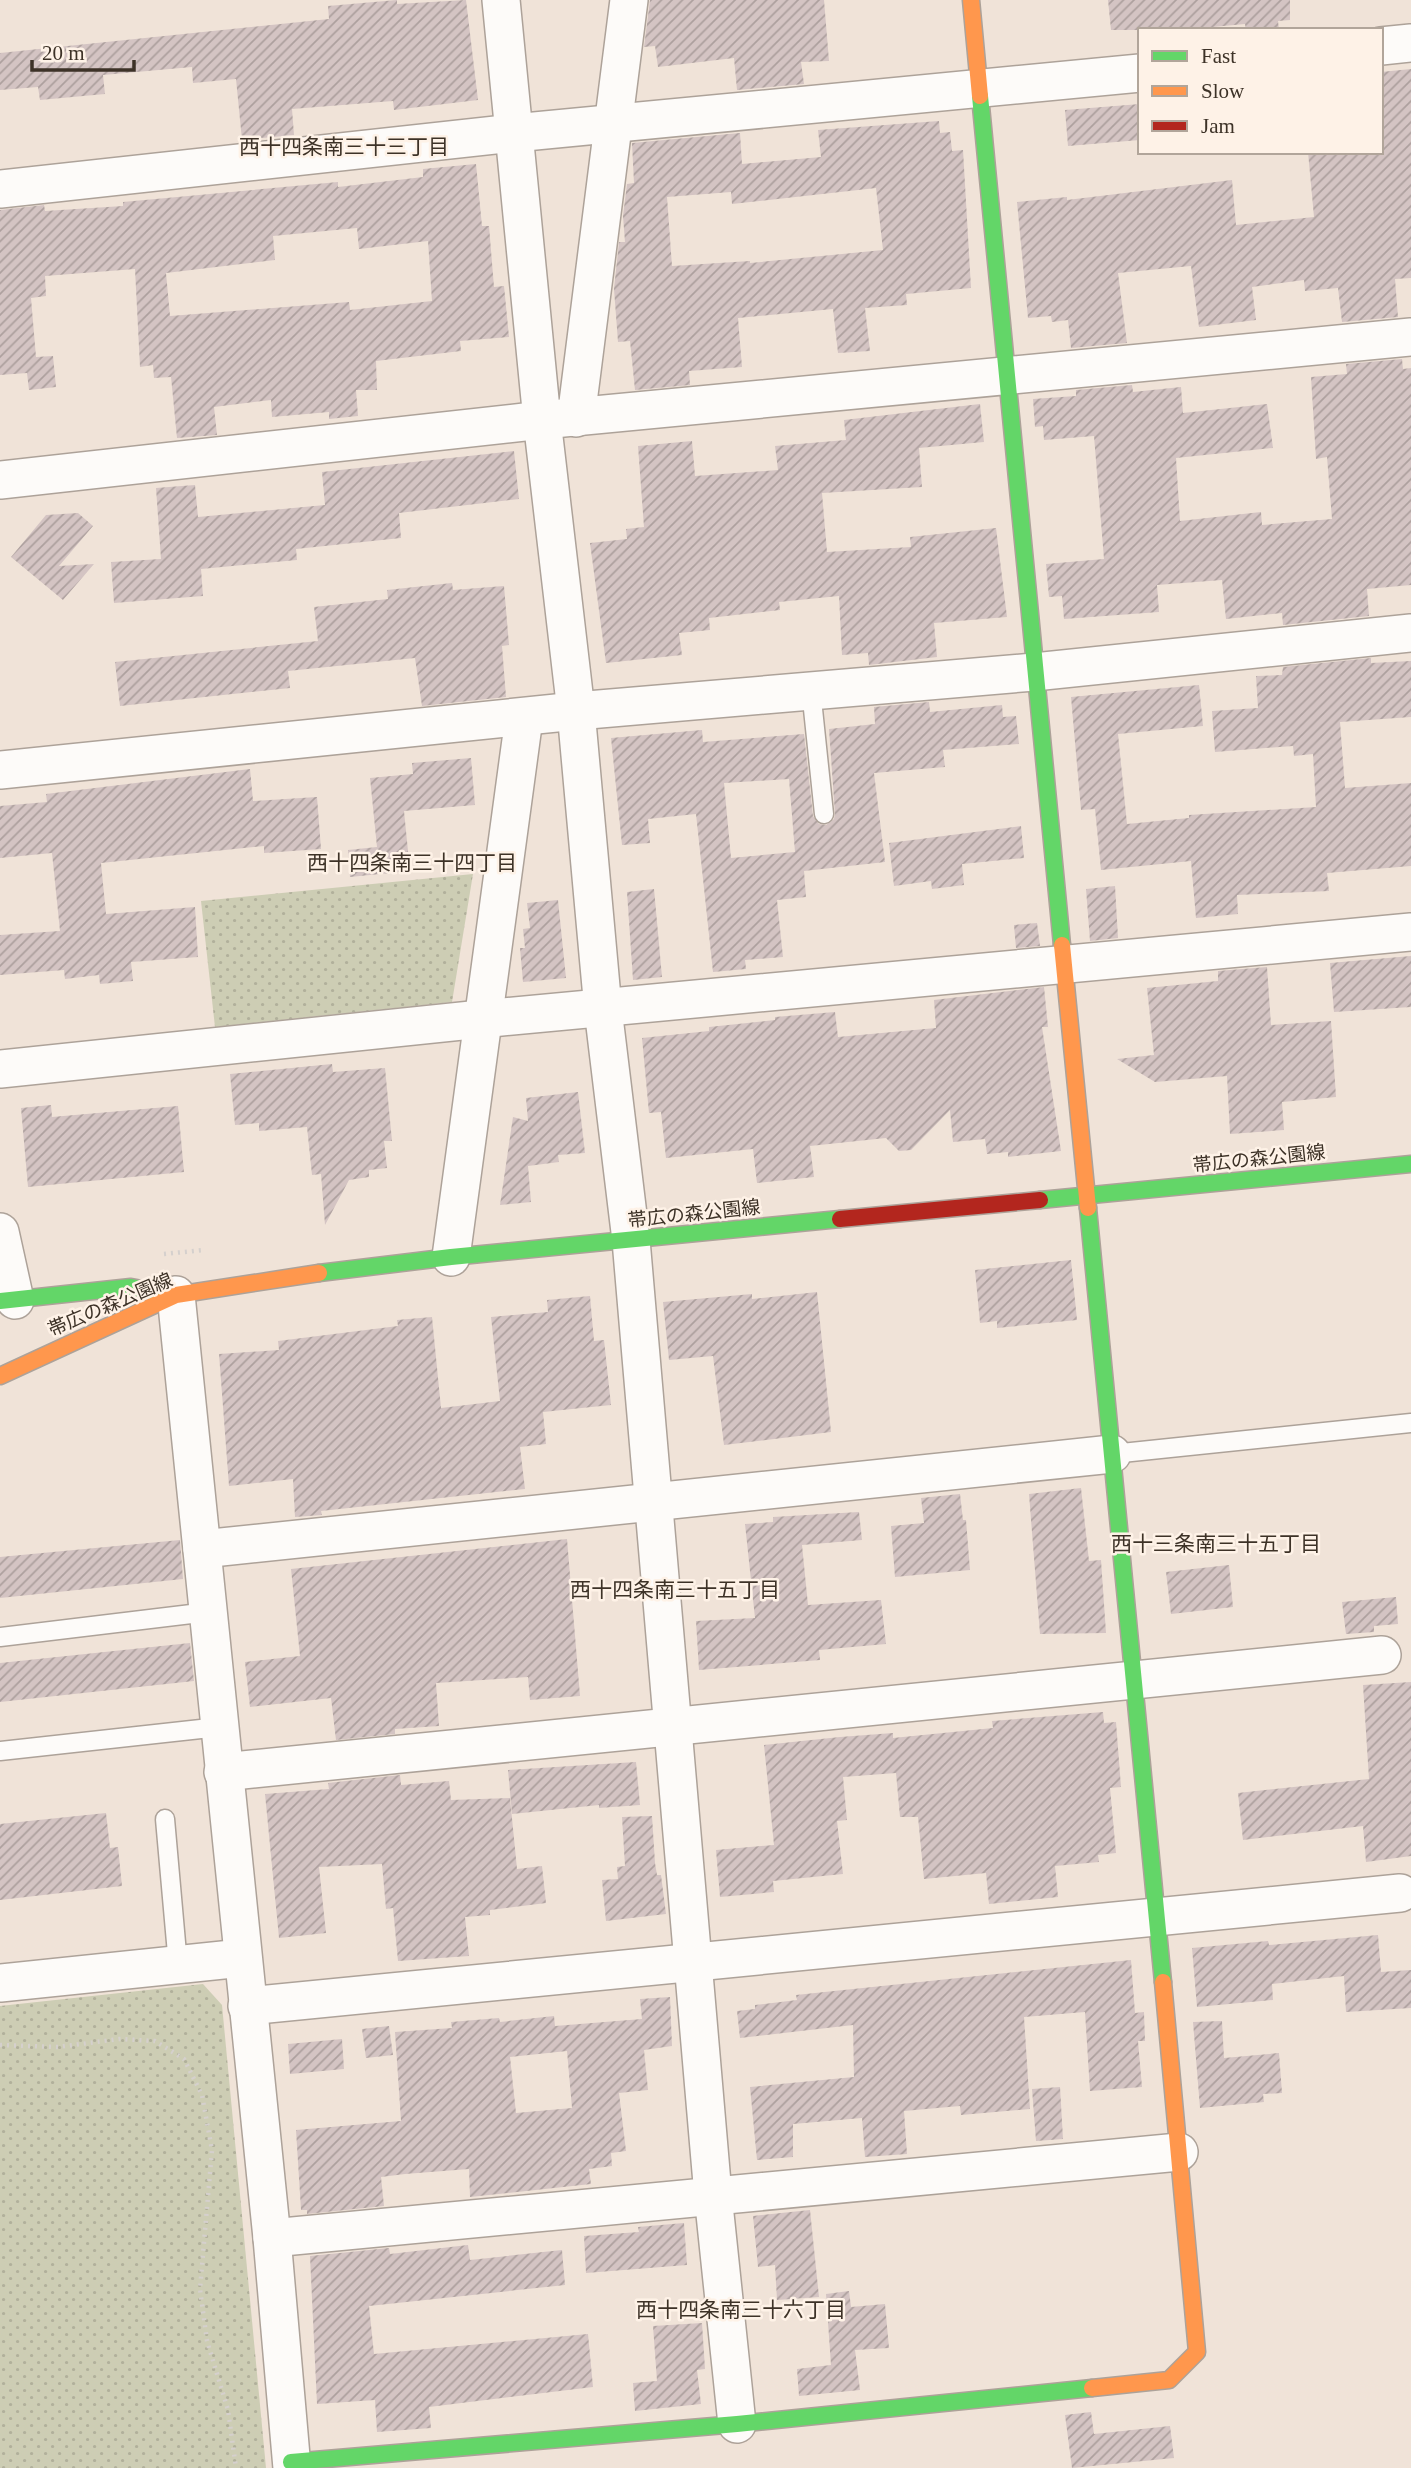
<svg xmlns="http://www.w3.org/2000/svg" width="1411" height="2468" font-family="'Times New Roman','Noto Sans JP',serif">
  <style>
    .park { fill: url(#park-dots) }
    .building { fill: url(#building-hatch); fill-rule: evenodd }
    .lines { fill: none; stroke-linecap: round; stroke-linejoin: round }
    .lane-casing { stroke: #ada299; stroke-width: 21 }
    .street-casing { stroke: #ada299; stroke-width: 40 }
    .fast-casing { stroke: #ada299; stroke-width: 19 }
    .slow-casing { stroke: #ada299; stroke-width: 19 }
    .jam-casing { stroke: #ada299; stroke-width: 19 }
    .path { stroke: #d5d0cd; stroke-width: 4.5; stroke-dasharray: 2 5; stroke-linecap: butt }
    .lane { stroke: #fdfbf9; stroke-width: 18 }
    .street { stroke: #fdfbf9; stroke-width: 37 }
    .fast { stroke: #63d668; stroke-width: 16 }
    .slow { stroke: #ff974d; stroke-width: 16 }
    .jam { stroke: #b3261e; stroke-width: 16 }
    .labels { text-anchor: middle; stroke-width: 5; stroke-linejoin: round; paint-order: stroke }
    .street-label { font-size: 19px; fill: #3d3227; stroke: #fef2e7 }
    .neighbourhood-label { font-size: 21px; fill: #3d3227; stroke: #fef2e7 }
  </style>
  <defs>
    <pattern id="park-dots" width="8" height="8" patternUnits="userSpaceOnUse" patternTransform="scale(1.75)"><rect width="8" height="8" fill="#cdcdb4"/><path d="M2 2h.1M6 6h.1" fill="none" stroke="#b1b09b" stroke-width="1.8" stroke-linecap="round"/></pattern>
    <pattern id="building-hatch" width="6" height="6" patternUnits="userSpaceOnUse" patternTransform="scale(1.75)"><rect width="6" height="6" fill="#d4c4c3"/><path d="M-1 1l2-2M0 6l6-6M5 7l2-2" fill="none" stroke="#ada09e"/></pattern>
  </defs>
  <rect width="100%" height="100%" fill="#f0e3d8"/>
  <g class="park">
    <polygon points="473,874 452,1002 215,1027 201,901"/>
    <polygon points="203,1984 222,2005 266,2468 0,2468 0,2006"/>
  </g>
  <g class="building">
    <polygon points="397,0 397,4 466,0 478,100 394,110 393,101 292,109 294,135 242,140 236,79 193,83 192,67 103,75 105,94 40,100 38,87 0,90 0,53 329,19 328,6"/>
    <polygon points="650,0 824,0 829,61 801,62 804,84 737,90 734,58 658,67 655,46 644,47"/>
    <polygon points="1108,0 1290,0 1290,20 1278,21 1279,30 1246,30 1245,24 1180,30 1111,30"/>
    <polygon points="1411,69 1411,278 1395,279 1398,317 1342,322 1338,288 1305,291 1304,280 1252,287 1256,320 1199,327 1191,266 1118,273 1127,343 1071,348 1068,320 1052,322 1051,316 1028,318 1017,202 1067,197 1067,200 1232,180 1236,225 1314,217 1308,152 1381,152 1381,72"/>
    <polygon points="1140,104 1140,140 1068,146 1065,110"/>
    <path d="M939,121L940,133L950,132L952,151L963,150L971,288L906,294L907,305L865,308L870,351L838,353L833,309L738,318L742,367L689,371L690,385L635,390L630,341L618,342L614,289L619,242H625L623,216L627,184L634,183L632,143L740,133L742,164L821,157L818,130ZM876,188L883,250L750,263V261L672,266L667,197L731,192L732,204Z"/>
    <path d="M476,164L482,226H489L494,287L504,286L509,337L460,341L461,351L376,361L377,390H356L358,416L329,419V412L272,417L271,400L214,407L217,435L177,438L171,377L154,378L153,365L140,367L135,269L45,276L46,296L31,298L36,357L53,356L56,387L29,390L27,373L0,375V210L44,205L45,211L123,206V202L338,182V187L423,177V169ZM357,228L359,249L428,241L432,301L350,310L349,302L170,316L166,273L275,260L273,236Z"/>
    <polygon points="1402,359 1403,369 1411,368 1411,585 1367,589 1369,616 1283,625 1282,613 1226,619 1222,580 1157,585 1159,612 1064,619 1062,596 1049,597 1046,564 1104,559 1094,436 1044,440 1043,426 1035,427 1033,399 1076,396 1076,390 1132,385 1133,392 1181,387 1183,413 1267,404 1273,448 1176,458 1180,521 1261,512 1262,525 1332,519 1327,457 1316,459 1311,377 1347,374 1346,364"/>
    <polygon points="980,404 984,442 919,448 922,487 822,493 827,552 911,547 910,537 996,528 1007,617 934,623 937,657 869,665 868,653 842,655 839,596 779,602 780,610 709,618 710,630 679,633 682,655 606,663 590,543 627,539 626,529 644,527 638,446 692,441 695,476 778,470 775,446 846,440 844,420"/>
    <polygon points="514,451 519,499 399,513 401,538 296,549 297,560 201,569 203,596 114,603 111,562 161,559 156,488 195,485 198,517 325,505 322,472"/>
    <polygon points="78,513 93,526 59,566 94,564 63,600 11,557 46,515"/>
    <polygon points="452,583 453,590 504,586 509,645 502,646 506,697 422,706 415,658 288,671 290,688 120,706 115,662 318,641 314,607 388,599 387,590"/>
    <polygon points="1371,658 1371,663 1411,661 1411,717 1340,722 1345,788 1411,783 1411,866 1327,873 1329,891 1237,895 1238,914 1196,918 1191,861 1101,870 1095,809 1081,810 1071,697 1199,685 1203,726 1118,734 1127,824 1189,818 1189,815 1316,807 1313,754 1294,756 1293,746 1215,752 1212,711 1258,708 1256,676 1282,675 1283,667"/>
    <path d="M929,702L930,712L1002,705L1003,717L1016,716L1019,744L943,750L945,767L874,773L885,862L804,871L806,897L777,900L783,957L745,960L746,969L713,972L696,814L648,819L650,843L622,845L611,738L702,730L703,742L804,734L813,816L819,824L826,825L834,819L835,814L829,729L875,724L874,707ZM789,779L795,852L731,858L724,783Z"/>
    <polygon points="471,758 475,805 404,811 410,871 350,877 348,850 377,847 370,778 413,774 412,763"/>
    <polygon points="250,769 253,801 317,797 321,849 264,853 264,846 101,863 106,914 195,907 198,957 131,962 133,981 100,984 99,975 65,979 64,970 0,975 0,935 60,931 52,853 0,858 0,806 47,802 46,794"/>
    <polygon points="1021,826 1024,858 962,864 964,885 932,889 931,881 894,886 889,843"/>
    <polygon points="1115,886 1118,938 1090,941 1086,889"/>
    <polygon points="654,889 662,977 633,980 627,892"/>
    <polygon points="558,900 566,978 523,982 520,948 525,948 523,929 530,928 527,903"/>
    <polygon points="1037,923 1040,946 1016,948 1014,925"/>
    <polygon points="1411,956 1411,1007 1334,1012 1330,963"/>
    <polygon points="1267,967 1271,1025 1331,1021 1336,1097 1282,1102 1284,1130 1230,1134 1227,1076 1155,1082 1117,1059 1154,1055 1147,988 1218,981 1218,971"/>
    <polygon points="1044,987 1048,1027 1042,1027 1061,1151 1008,1157 1008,1152 987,1154 985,1139 953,1142 950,1110 911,1150 899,1151 886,1138 810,1146 814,1177 757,1183 753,1149 666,1158 661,1112 649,1113 642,1038 709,1031 709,1027 775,1020 775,1017 835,1012 838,1037 936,1028 934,1000"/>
    <polygon points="332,1064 333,1072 385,1068 392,1141 384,1141 387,1168 369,1170 369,1177 349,1180 325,1225 321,1174 312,1175 307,1127 259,1131 259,1123 235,1125 230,1074"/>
    <polygon points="578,1092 585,1153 558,1155 559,1162 528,1166 531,1202 500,1205 513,1117 528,1121 526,1098"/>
    <polygon points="51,1105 52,1117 178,1106 184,1172 28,1187 21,1108"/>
    <polygon points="1071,1260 1077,1320 997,1328 997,1321 980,1323 975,1270"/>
    <polygon points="817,1292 831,1432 724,1445 713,1356 669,1360 663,1302 752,1294 752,1299"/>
    <polygon points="590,1296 594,1341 604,1340 611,1405 543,1412 546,1444 520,1447 525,1489 321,1511 322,1515 295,1517 293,1479 229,1486 219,1354 279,1350 278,1341 398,1326 397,1320 432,1317 441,1408 500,1401 491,1317 548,1312 547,1300"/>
    <polygon points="1081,1488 1089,1561 1101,1560 1106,1633 1040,1634 1029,1494"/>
    <polygon points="960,1494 963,1520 966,1520 970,1570 895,1577 891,1526 924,1523 921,1498"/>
    <polygon points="859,1512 862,1540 802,1545 808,1605 881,1600 886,1644 819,1650 820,1660 699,1670 696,1621 755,1618 745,1524 773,1522 773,1517"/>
    <polygon points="567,1539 580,1696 530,1700 528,1677 436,1683 439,1726 395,1729 395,1734 336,1740 331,1698 250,1707 245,1662 300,1656 291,1569"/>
    <polygon points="180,1540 183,1579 0,1598 0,1557"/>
    <polygon points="1229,1565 1233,1607 1171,1614 1166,1572"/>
    <polygon points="1396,1597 1398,1624 1374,1626 1374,1632 1346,1634 1342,1602"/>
    <polygon points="190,1643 194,1681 0,1702 0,1663"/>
    <polygon points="1411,1682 1411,1856 1366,1862 1363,1826 1243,1840 1238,1793 1369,1779 1363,1685"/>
    <polygon points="1103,1712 1104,1723 1116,1722 1121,1787 1110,1788 1116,1853 1098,1855 1099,1862 1055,1866 1058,1897 989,1904 986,1873 924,1879 918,1817 900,1817 896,1773 843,1777 847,1820 837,1821 843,1874 773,1881 774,1892 720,1897 716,1850 774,1845 764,1745 840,1737 893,1733 893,1738 993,1728 992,1721"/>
    <polygon points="636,1762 640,1805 599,1808 599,1805 512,1814 508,1770"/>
    <polygon points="400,1775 401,1785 449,1781 451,1800 510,1798 517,1869 542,1866 546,1903 490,1910 490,1915 465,1917 469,1956 398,1961 393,1908 386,1909 382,1864 319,1867 326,1933 279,1938 265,1794 329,1789 328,1783"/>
    <polygon points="106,1813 110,1848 118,1847 122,1886 0,1900 0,1824"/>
    <polygon points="652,1816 655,1863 657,1875 661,1875 666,1914 606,1921 602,1880 618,1879 617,1867 625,1866 622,1817"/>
    <polygon points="1378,1935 1381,1972 1411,1970 1411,2008 1346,2012 1344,1976 1272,1984 1273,2000 1197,2007 1192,1948 1268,1941 1269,1945"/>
    <polygon points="1131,1960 1135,2013 1144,2012 1145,2041 1138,2041 1142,2087 1090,2091 1085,2012 1024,2017 1030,2109 961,2115 960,2106 904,2111 907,2154 865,2157 862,2118 793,2124 793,2157 757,2160 750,2087 854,2077 853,2025 740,2038 737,2011 755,2009 755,2005 797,2000 796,1995"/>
    <path d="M670,1997L672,2046L644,2050L648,2090L619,2093L626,2151L611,2153L612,2166L589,2169L591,2184L470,2197L469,2169L405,2174L381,2177L384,2206L307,2214V2210H301L296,2130L401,2121L395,2032L452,2028L451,2022L499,2018L500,2022L554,2016L555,2026L642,2019L640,1999ZM567,2051L572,2108L516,2113L510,2057Z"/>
    <polygon points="1222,2021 1224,2058 1279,2053 1282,2093 1263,2094 1264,2102 1200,2108 1193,2022"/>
    <polygon points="389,2026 393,2055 366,2058 362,2029"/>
    <polygon points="342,2039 344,2069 290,2074 288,2044"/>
    <polygon points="1060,2087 1063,2139 1036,2141 1032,2089"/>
    <polygon points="810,2210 819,2297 777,2300 775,2265 758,2267 753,2216"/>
    <polygon points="684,2223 687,2265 586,2273 584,2236 639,2232 638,2227"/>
    <polygon points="468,2245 470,2260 562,2250 565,2285 369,2306 374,2354 588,2334 593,2387 429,2407 431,2428 377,2432 375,2400 317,2404 310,2256 389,2248 390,2254"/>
    <polygon points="849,2291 851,2307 885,2304 889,2348 855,2350 860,2390 799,2396 797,2369 831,2365 826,2294"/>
    <polygon points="702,2323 705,2369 697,2370 701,2404 635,2411 633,2383 657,2381 653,2326"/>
    <polygon points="1091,2412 1094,2434 1170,2426 1174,2458 1072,2468 1065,2415"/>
  </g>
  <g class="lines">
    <defs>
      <g id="lane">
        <polyline points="811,690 824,814"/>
        <polyline points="1112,1454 1411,1423"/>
        <polyline points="0,1637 208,1612"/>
        <polyline points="0,1751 219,1727"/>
        <polyline points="165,1819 178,1965"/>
      </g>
      <g id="street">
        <polyline points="501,0 542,420 576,711 603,1009 631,1240 713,2195 737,2424"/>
        <polyline points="1381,46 1411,43"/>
        <polyline points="0,189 514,133 1140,73"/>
        <polyline points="576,418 629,0"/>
        <polyline points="0,480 542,420 1411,337"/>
        <polyline points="0,770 576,711 1034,672 1411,633"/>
        <polyline points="0,1069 481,1019 1411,932"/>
        <polyline points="0,1232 15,1300"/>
        <polyline points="451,1257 524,718"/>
        <polyline points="176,1295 272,2238 292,2468"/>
        <polyline points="202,1549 1112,1454"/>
        <polyline points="223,1772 1382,1655"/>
        <polyline points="0,1983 242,1958"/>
        <polyline points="247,2006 1400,1893"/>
        <polyline points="272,2238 1179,2152"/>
      </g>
      <g id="fast">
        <polyline points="980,96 1062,945"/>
        <polyline points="1040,1200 1411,1164"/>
        <polyline points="1088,1208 1163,1982"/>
        <polyline points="319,1273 451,1257 840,1219"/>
        <polyline points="0,1301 131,1287 174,1295"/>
        <polyline points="291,2462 737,2424 1092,2388"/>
      </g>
      <g id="slow">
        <polyline points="971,0 980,96"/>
        <polyline points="1062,945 1088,1208"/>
        <polyline points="0,1376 176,1295 319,1273"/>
        <polyline points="1092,2388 1169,2380 1197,2352 1163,1982"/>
      </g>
      <polyline id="jam" points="840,1219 1040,1200"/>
    </defs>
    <use href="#lane" class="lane-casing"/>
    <use href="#street" class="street-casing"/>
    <use href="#fast" class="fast-casing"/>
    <use href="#slow" class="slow-casing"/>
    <use href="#jam" class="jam-casing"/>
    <g class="path">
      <polyline points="164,1254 204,1250"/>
      <polyline points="0,2045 58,2047 119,2039 155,2041 184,2059 202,2095 212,2150 200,2289 207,2341 228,2410 236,2468"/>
    </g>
    <use href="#lane" class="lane"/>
    <use href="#street" class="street"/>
    <use href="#fast" class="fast"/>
    <use href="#slow" class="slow"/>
    <use href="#jam" class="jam"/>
  </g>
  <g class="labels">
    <g class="street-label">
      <text transform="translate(1259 1158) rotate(-6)" y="7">帯広の森公園線</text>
      <text transform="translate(694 1213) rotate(-6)" y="7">帯広の森公園線</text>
      <text transform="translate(110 1304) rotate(-23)" y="7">帯広の森公園線</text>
    </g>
    <g class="neighbourhood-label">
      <text x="344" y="154">西十四条南三十三丁目</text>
      <text x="412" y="870">西十四条南三十四丁目</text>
      <text x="1216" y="1551">西十三条南三十五丁目</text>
      <text x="675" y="1597">西十四条南三十五丁目</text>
      <text x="741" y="2317">西十四条南三十六丁目</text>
    </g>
  </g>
  <rect x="1138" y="28" width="245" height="126" fill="#fef2e7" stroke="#b1a59a" stroke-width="2"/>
  <rect x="1152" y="51" width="35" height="10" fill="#63d668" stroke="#b1a59a" stroke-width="2"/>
  <text x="1201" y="63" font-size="21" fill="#3d3227">Fast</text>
  <rect x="1152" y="86" width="35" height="10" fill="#ff974d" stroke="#b1a59a" stroke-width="2"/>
  <text x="1201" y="98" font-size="21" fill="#3d3227">Slow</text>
  <rect x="1152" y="121" width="35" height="10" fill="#b3261e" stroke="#b1a59a" stroke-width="2"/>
  <text x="1201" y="133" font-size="21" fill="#3d3227">Jam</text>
  <path d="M32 60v10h102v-10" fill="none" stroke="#3d3227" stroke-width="3.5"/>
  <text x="42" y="60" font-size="21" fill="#3d3227" stroke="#fef2e7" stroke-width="5" paint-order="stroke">20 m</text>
</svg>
